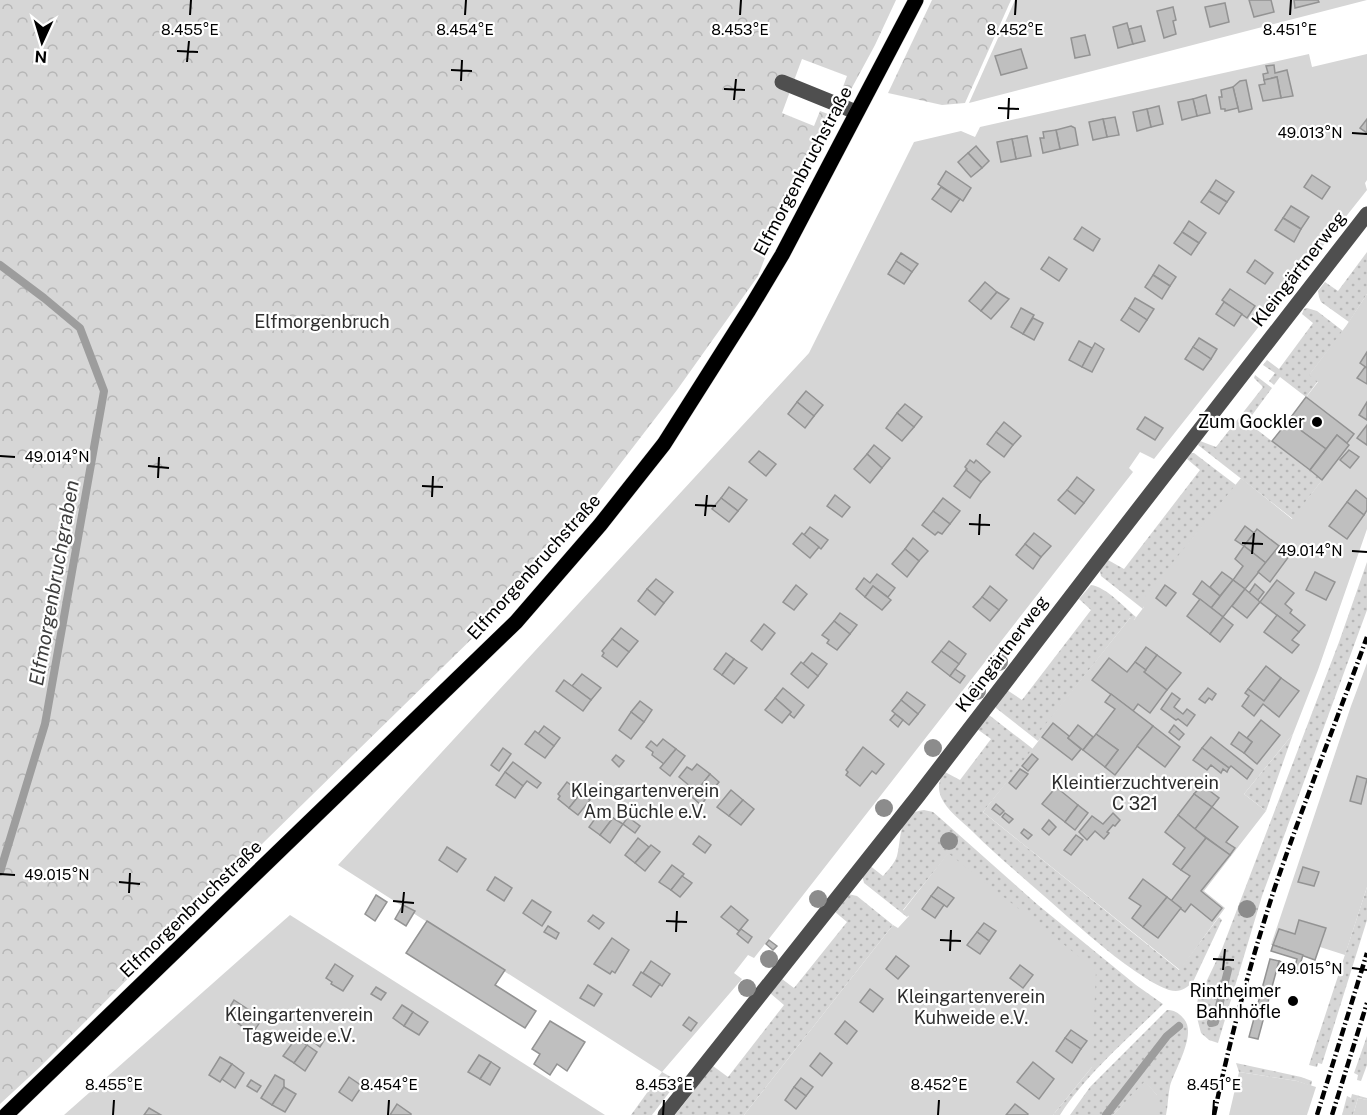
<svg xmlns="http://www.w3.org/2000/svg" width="1367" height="1115" font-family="'Public Sans',sans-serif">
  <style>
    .grass { fill: url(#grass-dots) }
    .forest { fill: url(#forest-crowns) }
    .garden { fill: #d6d6d6 }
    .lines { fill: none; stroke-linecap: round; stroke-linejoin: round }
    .stream { stroke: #9d9d9d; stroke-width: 8 }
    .building { fill: #bfbfbf; stroke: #939393; stroke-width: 1.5 }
    .major-casing { stroke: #dbdbdb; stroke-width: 16 }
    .minor { stroke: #4f4f4f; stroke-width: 15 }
    .major { stroke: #000; stroke-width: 15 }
    .rail { stroke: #000; stroke-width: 4.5; stroke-dasharray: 9 3 1.5 3; stroke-linecap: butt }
    .tree { fill: #8c8c8c }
    .ticks { fill: none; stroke: #000; stroke-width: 2 }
    .poi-dot { fill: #000; stroke: #fff; stroke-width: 2 }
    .labels { text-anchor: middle; stroke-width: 4.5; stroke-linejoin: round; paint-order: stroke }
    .street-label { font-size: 18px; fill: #000; stroke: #fff }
    .park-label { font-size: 18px; fill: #2d2d2d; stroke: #fff }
    .poi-label { font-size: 18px; fill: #000; stroke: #fff; text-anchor: end }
    .water-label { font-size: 20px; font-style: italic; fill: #3e3e3e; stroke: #fff }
    .ticks-label { font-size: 15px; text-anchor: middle; fill: #000; stroke: #fff; stroke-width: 4.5; stroke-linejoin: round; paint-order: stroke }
  </style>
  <defs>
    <pattern id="grass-dots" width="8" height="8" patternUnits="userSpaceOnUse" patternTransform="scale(1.5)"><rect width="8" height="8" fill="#d6d6d6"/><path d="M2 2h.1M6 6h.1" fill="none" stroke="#b6b6b6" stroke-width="1.8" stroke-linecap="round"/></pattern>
    <pattern id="forest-crowns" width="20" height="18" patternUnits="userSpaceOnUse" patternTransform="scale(1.5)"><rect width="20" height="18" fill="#d6d6d6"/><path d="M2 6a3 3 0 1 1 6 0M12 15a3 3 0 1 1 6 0" fill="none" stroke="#b6b6b6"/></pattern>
  </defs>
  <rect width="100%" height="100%" fill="#fff"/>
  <g class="grass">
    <polygon points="1367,252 1367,294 1349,322 1321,302 1319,297 1318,291 1325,282 1338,291"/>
    <polygon points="1307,308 1317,311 1343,331 1310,374 1318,381 1306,397 1280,377 1274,385 1269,381 1275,373 1263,365 1267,360 1279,369 1313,323 1302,314 1304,309"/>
    <polygon points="1255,375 1272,388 1247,422 1322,480 1293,519 1198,445 1200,441 1216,447 1263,387 1254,378"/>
    <polygon points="1191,453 1194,453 1236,485 1141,603 1144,606 1143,609 1101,576 1100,571 1108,560 1124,569 1200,470 1187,459"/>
    <polygon points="1367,562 1367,610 1262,896 1218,1043 1209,1040 1201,1033 1195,1010 1198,999 1222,949 1339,642"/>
    <path d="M1091,585C1106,587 1124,607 1136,617L1133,621L1130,618L1037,736L1040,739L1038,741L996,708L995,705L1007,690L1022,700L1091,610L1079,599Z"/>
    <path d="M989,715L1033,749L983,812L1179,970L1219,917L1222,920L1193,982C1185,989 1180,993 1169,990C1154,985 1138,973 1125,964C1099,945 1075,923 1051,902C1024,878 997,856 972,831C962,821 947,811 941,797C937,787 939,779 945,772L960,780L991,739L977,729Z"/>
    <polygon points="1293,734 1266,811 1244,794"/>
    <path d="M924,810L933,812L940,818L1038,905L1136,985L1163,1004C1128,1039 1087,1073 1060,1115H1053L1092,1067L948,854L903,910L909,915L907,917L864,883L862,875L869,865L883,876C888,870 895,863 897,856C902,838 897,813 924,810Z"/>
    <polygon points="1367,887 1367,920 1322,1064 1318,1063 1317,1067 1309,1065"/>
    <polygon points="848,894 857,896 893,925 744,1115 675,1115 713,1066 728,1077 784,1005 770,993 782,979 794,988 847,922 834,911"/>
    <path d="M1167,1010C1174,1010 1179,1013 1184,1019C1197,1034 1175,1069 1170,1086C1168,1095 1168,1106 1166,1115H1157V1095L1145,1082L1113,1115H1070L1090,1087Z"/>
    <polygon points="1367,1036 1367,1065 1361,1081 1357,1080 1358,1075 1354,1073"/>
    <polygon points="1236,1063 1301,1077 1312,1081 1311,1086 1297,1081 1239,1072"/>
    <polygon points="662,1072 678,1081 652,1115 631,1115"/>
    <polygon points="1352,1094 1367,1098 1367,1100 1358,1098 1353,1115 1342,1115 1347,1096 1351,1098"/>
  </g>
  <g class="forest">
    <polygon points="0,0 896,0 875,45 848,95 840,95 847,76 802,59 782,113 814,126 820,111 836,117 771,242 758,276 677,390 584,511 490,621 264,842 40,1067 0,1104"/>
    <polygon points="932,0 1011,0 965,103 942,105 888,93"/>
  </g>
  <g class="garden">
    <polygon points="1015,0 1367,0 969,103"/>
    <polygon points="1309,54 1312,67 1367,54 1367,180 1365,183 1367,190 1154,459 1140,452 1129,468 1133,472 754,958 748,955 734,973 742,979 662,1072 338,865 809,353 914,142 961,131 975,137 980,127"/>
    <polygon points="1367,294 1367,529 1318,670 1293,734 1244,794 1266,811 1204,891 1225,908 1180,970 983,812 1040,739 1036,736 1130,618 1134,620 1144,607 1140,603 1241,478 1292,519 1322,480 1272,441 1318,382 1309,375 1346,326"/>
    <polygon points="1367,663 1367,887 1345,955 1320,947 1326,928 1300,920 1295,934 1279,929 1273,945 1271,945 1351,706"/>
    <polygon points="948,853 1096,970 1092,1067 1053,1115 744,1115 893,925 898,928 909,916 903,911"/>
    <polygon points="290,915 605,1115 64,1115"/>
    <polygon points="1239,1072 1297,1081 1316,1087 1307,1115 1229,1115"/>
    <polygon points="1145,1081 1157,1095 1157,1115 1113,1115"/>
    <polygon points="1358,1098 1367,1100 1367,1115 1353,1115"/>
  </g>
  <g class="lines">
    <g class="stream">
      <polyline points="0,265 44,298 80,328 104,391 45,724 0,872"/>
      <polyline points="1211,1023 1215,1022 1228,970"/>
      <polyline points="1106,1115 1167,1036 1179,1026"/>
    </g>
  </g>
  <g class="building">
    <polygon points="1249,0 1271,0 1274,12 1254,17"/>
    <polygon points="1294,0 1318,0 1319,2 1295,8"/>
    <polygon points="1225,3 1229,22 1210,27 1205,7"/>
    <polygon points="1173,7 1176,20 1173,21 1176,34 1164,38 1157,11"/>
    <polygon points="1127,23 1133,44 1118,48 1113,27"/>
    <polygon points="1141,26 1145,41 1133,44 1129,29"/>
    <polygon points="1085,35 1090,55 1075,58 1071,38"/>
    <polygon points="1021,49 1027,68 1001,75 995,56"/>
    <polygon points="1274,65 1275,73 1287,70 1293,96 1281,98 1277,77 1264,80 1263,74 1268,73 1266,66"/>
    <polygon points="1277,77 1281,98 1263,101 1259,85 1265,84 1264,80"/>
    <polygon points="1246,80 1252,109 1239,112 1233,87 1240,81"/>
    <polygon points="1233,87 1238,108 1225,111 1225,109 1221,109 1219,97 1222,97 1221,90"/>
    <polygon points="1206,95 1210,113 1197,116 1193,99"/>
    <polygon points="1193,99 1197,116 1182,120 1178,102"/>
    <polygon points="1159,106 1163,124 1151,127 1147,109"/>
    <polygon points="1147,109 1151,127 1137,131 1133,112"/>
    <polygon points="1115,117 1119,135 1107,137 1103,119"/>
    <polygon points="1103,119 1107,137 1093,140 1089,122"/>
    <polygon points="1367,119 1367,133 1360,128"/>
    <polygon points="1071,126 1075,128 1078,145 1060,149 1056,130"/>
    <polygon points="1056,130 1060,149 1043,153 1040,138 1044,138 1043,132"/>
    <polygon points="1027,136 1031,156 1016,159 1012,139"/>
    <polygon points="1012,139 1016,159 1001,162 997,142"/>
    <polygon points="976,146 989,161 982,168 968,153"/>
    <polygon points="968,153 982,168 971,177 958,162"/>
    <polygon points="946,171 971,188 963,201 938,184"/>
    <polygon points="1312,175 1330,187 1322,199 1304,187"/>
    <polygon points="1216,180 1234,192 1227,202 1209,191"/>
    <polygon points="941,187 960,199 951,212 932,199"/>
    <polygon points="1209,191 1227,202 1219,214 1201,202"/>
    <polygon points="1291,206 1309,217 1301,229 1283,218"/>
    <polygon points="1283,218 1301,229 1294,242 1275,230"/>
    <polygon points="1189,221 1206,233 1199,243 1182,232"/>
    <polygon points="1082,227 1100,239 1093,251 1074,239"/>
    <polygon points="1182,232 1199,243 1191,255 1174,243"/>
    <polygon points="901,253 918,264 912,272 896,261"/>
    <polygon points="1049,257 1067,269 1059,281 1041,269"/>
    <polygon points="1255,260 1273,273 1265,284 1247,272"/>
    <polygon points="896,261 912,272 904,284 888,274"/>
    <polygon points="1159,265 1176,277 1170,286 1153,275"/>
    <polygon points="1153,275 1170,286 1162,299 1145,287"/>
    <polygon points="985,282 997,292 981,311 969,301"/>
    <polygon points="1230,289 1255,306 1247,318 1222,300"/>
    <polygon points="997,292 1009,299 991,319 981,311"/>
    <polygon points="1135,298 1154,309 1147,320 1129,308"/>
    <polygon points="1224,302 1242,314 1234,326 1216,314"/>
    <polygon points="1021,308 1034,315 1023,334 1011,327"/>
    <polygon points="1129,308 1147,320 1139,332 1121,320"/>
    <polygon points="1033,318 1043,323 1034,340 1023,334"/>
    <polygon points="1199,338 1217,349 1211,359 1193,347"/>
    <polygon points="1079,341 1092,348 1082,367 1069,360"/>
    <polygon points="1095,343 1104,349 1092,372 1082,367"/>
    <polygon points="1193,347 1211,359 1203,370 1185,359"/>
    <polygon points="1367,352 1367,368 1360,363"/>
    <polygon points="1365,367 1367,368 1367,384 1357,378"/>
    <polygon points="806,391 823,405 814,416 797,402"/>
    <polygon points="1306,397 1354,434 1347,443 1337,435 1326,449 1288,421"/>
    <polygon points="797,402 814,416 805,428 788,414"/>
    <polygon points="1367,402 1367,420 1359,415"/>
    <polygon points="905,404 922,417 914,427 897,413"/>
    <polygon points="897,413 914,427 902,441 886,428"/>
    <polygon points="1145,417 1163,428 1155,440 1137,429"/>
    <polygon points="1288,421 1326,449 1310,470 1272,441"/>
    <polygon points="1004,422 1021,436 1013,445 996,432"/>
    <polygon points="1367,425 1367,445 1357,438"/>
    <polygon points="996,432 1013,445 1004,457 987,444"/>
    <polygon points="1337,435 1349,445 1322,480 1310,470"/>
    <polygon points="874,445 890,458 882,468 867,454"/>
    <polygon points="1349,450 1359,457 1350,468 1340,460"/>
    <polygon points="759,451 776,464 766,476 749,462"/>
    <polygon points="867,454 882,468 870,483 854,469"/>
    <polygon points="970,460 974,463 976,460 990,472 981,482 966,470 967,469 965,467"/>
    <polygon points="966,470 981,482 970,498 954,486"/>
    <polygon points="1077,477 1094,490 1084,503 1067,490"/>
    <polygon points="729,487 747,500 738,511 721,498"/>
    <polygon points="1067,490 1084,503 1075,514 1058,500"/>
    <polygon points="1356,490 1367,499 1367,510 1364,515 1347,502"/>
    <polygon points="835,495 850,507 842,517 827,506"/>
    <polygon points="721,498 738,511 729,522 712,509"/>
    <polygon points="943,498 960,511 950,524 933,511"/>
    <polygon points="1347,502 1364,515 1347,539 1329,526"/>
    <polygon points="933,511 950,524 942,534 938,532 935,535 922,525"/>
    <polygon points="1245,526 1254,533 1244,546 1235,540"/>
    <polygon points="810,527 828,540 821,549 804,535"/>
    <polygon points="1257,529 1279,546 1266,563 1244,546"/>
    <polygon points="802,533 819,547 810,558 793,544"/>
    <polygon points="1034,533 1051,546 1041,557 1025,544"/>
    <polygon points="913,538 928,551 919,561 905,549"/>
    <polygon points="1025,544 1041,557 1033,569 1016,555"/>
    <polygon points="1244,546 1266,563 1245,589 1233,580 1243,566 1235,559"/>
    <polygon points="1279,546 1290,555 1270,582 1258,572"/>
    <polygon points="905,549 919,561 907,577 892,564"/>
    <polygon points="1222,572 1233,580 1220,596 1210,587"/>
    <polygon points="1315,572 1335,582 1326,600 1306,590"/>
    <polygon points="877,574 895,588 888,597 873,586 865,597 856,589 864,578 870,583"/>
    <polygon points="656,579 673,592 664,603 647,589"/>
    <polygon points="1233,580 1245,589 1223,617 1211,608"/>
    <polygon points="1277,580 1294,593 1285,604 1292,610 1290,613 1305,625 1299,632 1260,602"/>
    <polygon points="1202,581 1220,596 1211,608 1193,594"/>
    <polygon points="1255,584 1264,592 1258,600 1249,593"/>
    <polygon points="796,585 807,594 794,610 783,602"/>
    <polygon points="1165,585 1176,593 1166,606 1156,598"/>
    <polygon points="873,586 891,600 882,610 865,597"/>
    <polygon points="990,586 1007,600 999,610 982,597"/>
    <polygon points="647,589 664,603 655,615 638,601"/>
    <polygon points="1245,589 1260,602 1247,618 1232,606"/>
    <polygon points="982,597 999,610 990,621 973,607"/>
    <polygon points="1200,599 1223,617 1210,634 1187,616"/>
    <polygon points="840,613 857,625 850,634 834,621"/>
    <polygon points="1277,615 1299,632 1292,640 1299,645 1292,653 1264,632"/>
    <polygon points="1223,617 1233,625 1220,642 1210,634"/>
    <polygon points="834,621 850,634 837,650 827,643 829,640 822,635"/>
    <polygon points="764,624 775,633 762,650 751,641"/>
    <polygon points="621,628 638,641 629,652 612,639"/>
    <polygon points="612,639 629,652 617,667 602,656 604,653 602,651"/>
    <polygon points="949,641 966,654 959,664 941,651"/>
    <polygon points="1146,647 1157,655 1146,670 1135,662"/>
    <polygon points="941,651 959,664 950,676 932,662"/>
    <polygon points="726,653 734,659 722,675 714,669"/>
    <polygon points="812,653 827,664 818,676 803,664"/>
    <polygon points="1157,655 1181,673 1167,690 1144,672"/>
    <polygon points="1109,658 1127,672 1135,662 1146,670 1144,672 1167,690 1150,713 1138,704 1133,711 1092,680"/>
    <polygon points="734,659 747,668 734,684 722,675"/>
    <polygon points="801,662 818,676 808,688 791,674"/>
    <polygon points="1266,666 1281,678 1264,701 1248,689"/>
    <polygon points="955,669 965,676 960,683 950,676"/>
    <polygon points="582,674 601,688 591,700 572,686"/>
    <polygon points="1281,678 1299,691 1279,717 1263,704 1254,716 1242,706 1249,696 1245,693 1248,689 1264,701"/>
    <polygon points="564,680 591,700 583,711 556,691"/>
    <polygon points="783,688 804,705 794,718 789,714 791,712 775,698"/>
    <polygon points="1208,688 1216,694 1212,700 1209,698 1205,703 1199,699"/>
    <polygon points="907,692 925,705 918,714 901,700"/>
    <polygon points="1172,693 1180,699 1174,707 1183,714 1187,709 1195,715 1187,726 1178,719 1176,720 1161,709"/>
    <polygon points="1111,694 1153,726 1115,775 1105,767 1118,750 1096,734 1115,709 1105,702"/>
    <polygon points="775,698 791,712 782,723 765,710"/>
    <polygon points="901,700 918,714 909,725 892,711"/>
    <polygon points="640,701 652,710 644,722 631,712"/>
    <polygon points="631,712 644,722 631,739 619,730"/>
    <polygon points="895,714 903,720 898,727 890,720"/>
    <polygon points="1261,720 1280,735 1257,764 1244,753 1252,742 1247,738"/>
    <polygon points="1053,723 1069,736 1068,738 1081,749 1072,760 1042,737"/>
    <polygon points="1078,725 1093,737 1083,750 1068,738"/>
    <polygon points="1174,725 1184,734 1179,740 1169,732"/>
    <polygon points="544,726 560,738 554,746 538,734"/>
    <polygon points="1153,726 1180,747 1165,767 1137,746"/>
    <polygon points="535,731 554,746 545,758 525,744"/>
    <polygon points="1239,732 1252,742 1244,753 1231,744"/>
    <polygon points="1096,734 1118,750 1105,767 1083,750"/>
    <polygon points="1211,737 1253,770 1247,779 1231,766 1229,768 1202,748"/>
    <polygon points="663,739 676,749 664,764 652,755 653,752 646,747 651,741 657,746"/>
    <polygon points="863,747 884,764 876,774 872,771 860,786 846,775 848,772 846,770"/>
    <polygon points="503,748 511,754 499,771 491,765"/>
    <polygon points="1202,748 1229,768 1227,772 1223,769 1221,773 1211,765 1207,770 1193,760"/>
    <polygon points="676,749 685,756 670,776 660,768"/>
    <polygon points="1032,754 1038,759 1028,771 1022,766"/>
    <polygon points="616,755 624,761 619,767 612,760"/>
    <polygon points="513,762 541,783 537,788 527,781 523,786 505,772"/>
    <polygon points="697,764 710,774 697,792 679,777 687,767 692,770"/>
    <polygon points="1020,769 1028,774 1016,789 1009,783"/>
    <polygon points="505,772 523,786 515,798 496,785"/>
    <polygon points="710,774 719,782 701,805 692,797"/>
    <polygon points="1357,776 1367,779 1361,804 1350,801"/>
    <polygon points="567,782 581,793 569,808 558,799 560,796 558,794"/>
    <polygon points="1202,785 1219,798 1212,807 1194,794"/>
    <polygon points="1056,787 1078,805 1065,822 1042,804"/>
    <polygon points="731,790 743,800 729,816 717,807"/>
    <polygon points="581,793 590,800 578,815 569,808"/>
    <polygon points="1194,794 1212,807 1195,829 1178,815"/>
    <polygon points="743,800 754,809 741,825 729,816"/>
    <polygon points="996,804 1004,811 1000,815 992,809"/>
    <polygon points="1078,805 1088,813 1075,830 1065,822"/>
    <polygon points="1212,807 1238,827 1226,842 1235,848 1230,855 1195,829"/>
    <polygon points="602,809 613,818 600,835 589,827"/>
    <polygon points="1005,813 1013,819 1009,823 1002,817"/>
    <polygon points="1113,813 1120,820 1115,826 1113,825 1107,832 1109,833 1104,839 1095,831 1087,840 1079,832 1092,816 1103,824"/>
    <polygon points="1178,815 1206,838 1181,870 1173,864 1185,848 1165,832"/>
    <polygon points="628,817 640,826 635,833 623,824"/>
    <polygon points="613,818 623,824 610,843 600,835"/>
    <polygon points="1049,820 1056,827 1049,835 1042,829"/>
    <polygon points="1024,829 1032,835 1028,839 1021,833"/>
    <polygon points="1076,835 1083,840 1071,855 1064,850"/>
    <polygon points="699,836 711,845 705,853 693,844"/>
    <polygon points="638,838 649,847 635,863 625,855"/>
    <polygon points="1206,838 1230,855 1201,891 1222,908 1212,921 1191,904 1185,912 1171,901 1190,876 1181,870"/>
    <polygon points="651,845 660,852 645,871 635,863"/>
    <polygon points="447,847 466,859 457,872 439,860"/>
    <polygon points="672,865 684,874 671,890 659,882"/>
    <polygon points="1303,867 1319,872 1314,886 1298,882"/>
    <polygon points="682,876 692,883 680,897 671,890"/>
    <polygon points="495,877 512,888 504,901 487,890"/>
    <polygon points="1143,879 1167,897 1143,927 1132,918 1141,906 1129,898"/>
    <polygon points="938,887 954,898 947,907 931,896"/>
    <polygon points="376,895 387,902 375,921 365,914"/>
    <polygon points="931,896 944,905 935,918 922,909"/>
    <polygon points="1167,897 1181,908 1158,938 1143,927"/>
    <polygon points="532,900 551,912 542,926 523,913"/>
    <polygon points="403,905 415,911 406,926 395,919"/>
    <polygon points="731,906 748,920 739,931 721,917"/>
    <polygon points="593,915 604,923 599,929 588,921"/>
    <polygon points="1299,920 1326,928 1315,960 1273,945 1279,929 1295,934"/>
    <polygon points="427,921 505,970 495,985 536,1011 525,1028 406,953"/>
    <polygon points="984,923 996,931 989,941 977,932"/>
    <polygon points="548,926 559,933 556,939 544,932"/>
    <polygon points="741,929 752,937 748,943 737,934"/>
    <polygon points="977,932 989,941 980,954 967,945"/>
    <polygon points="612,938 629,950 615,973 612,971 610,974 594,964"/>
    <polygon points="769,940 777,946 773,950 766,944"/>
    <polygon points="1273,945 1303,955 1298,971 1278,965 1279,961 1295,966 1297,959 1271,951"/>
    <polygon points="896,956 909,966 898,979 886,969"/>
    <polygon points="1270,959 1279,961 1258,1039 1249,1037"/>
    <polygon points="651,961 670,974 662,986 643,973"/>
    <polygon points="335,964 353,976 343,991 331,984 332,982 326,978"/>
    <polygon points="1020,965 1033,975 1023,988 1010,978"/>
    <polygon points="641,972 660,984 651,997 633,985"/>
    <polygon points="588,985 602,994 594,1006 580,998"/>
    <polygon points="376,987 386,993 381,1000 371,994"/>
    <polygon points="870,989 883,999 873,1012 860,1002"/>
    <polygon points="234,1000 249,1010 239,1024 225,1015"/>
    <polygon points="402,1005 413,1012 404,1026 393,1018"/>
    <polygon points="249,1010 262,1019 252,1034 239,1024"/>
    <polygon points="413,1012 428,1022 419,1035 404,1026"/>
    <polygon points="689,1017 697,1023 691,1031 683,1025"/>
    <polygon points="550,1021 585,1042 567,1071 557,1064 550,1075 534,1064 540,1054 532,1049"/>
    <polygon points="845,1021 857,1031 847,1044 835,1034"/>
    <polygon points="1071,1030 1087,1041 1081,1049 1065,1038"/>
    <polygon points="316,1032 325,1039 320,1047 311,1040"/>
    <polygon points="296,1038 307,1045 294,1063 283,1056"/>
    <polygon points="1065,1038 1081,1049 1072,1063 1056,1051"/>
    <polygon points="307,1045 317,1052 305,1071 294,1063"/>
    <polygon points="820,1053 832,1063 822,1076 810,1066"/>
    <polygon points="479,1055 491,1062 480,1079 468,1072"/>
    <polygon points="220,1057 232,1064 220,1082 209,1075"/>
    <polygon points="491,1062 500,1068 490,1085 480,1079"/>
    <polygon points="1033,1062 1054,1079 1039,1099 1017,1082"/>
    <polygon points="232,1064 244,1073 235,1088 222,1079"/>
    <polygon points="275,1075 284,1080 284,1087 272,1105 261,1098"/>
    <polygon points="349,1077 362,1086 352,1101 339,1092"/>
    <polygon points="801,1078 813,1087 806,1096 794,1087"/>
    <polygon points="251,1080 261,1086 257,1092 247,1086"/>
    <polygon points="284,1087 296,1094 285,1112 272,1105"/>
    <polygon points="794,1087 806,1096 796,1109 785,1100"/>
    <polygon points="397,1104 411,1114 411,1115 390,1115"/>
    <polygon points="1015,1104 1028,1114 1027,1115 1006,1115"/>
    <polygon points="149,1108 161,1115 144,1115"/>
  </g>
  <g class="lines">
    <defs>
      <polyline id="major" points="6,1115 516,622 600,525 664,444 749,310 782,255 916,0"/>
    </defs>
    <use href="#major" class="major-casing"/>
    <g class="minor">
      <polyline points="782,82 856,112"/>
      <polyline points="665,1115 918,796 1102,556 1367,214"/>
    </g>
    <use href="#major" class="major"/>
    <g class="rail">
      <path d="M1214,1115C1230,1039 1250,964 1274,890C1303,805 1336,722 1367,637"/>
      <polyline points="1317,1115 1367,953"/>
      <polyline points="1332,1115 1367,1003"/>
    </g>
  </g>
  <g class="tree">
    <circle cx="999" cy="662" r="9"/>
    <circle cx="977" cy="691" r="9"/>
    <circle cx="933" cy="748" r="9"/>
    <circle cx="884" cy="808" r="9"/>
    <circle cx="949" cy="841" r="9"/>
    <circle cx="818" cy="899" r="9"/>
    <circle cx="1247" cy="909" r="9"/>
    <circle cx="769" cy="959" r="9"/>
    <circle cx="747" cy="988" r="9"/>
  </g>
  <path class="ticks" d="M190,15L191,0M465,15L466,0M740,15L741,0M1015,15L1016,0M1290,15L1291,0M177,51L198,52M187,62L189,41M451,70L472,71M461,81L462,60M724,89L745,90M734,100L736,79M998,108L1019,109M1008,119L1009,98M1352,133L1367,134M0,456L15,457M148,466L169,468M158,478L159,457M422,486L443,487M432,497L433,476M695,505L716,506M705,516L707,495M969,524L990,525M979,535L980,514M1242,543L1263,544M1352,551L1367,552M1252,554L1254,533M0,874L15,875M119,882L140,884M129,893L130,873M393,901L414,903M402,913L404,892M666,921L687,922M676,932L677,911M940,940L961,941M950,951L951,930M1213,959L1234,960M1352,968L1367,970M1223,970L1225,949M113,1115L114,1100M388,1115L389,1100M663,1115L664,1100M938,1115L939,1100M1213,1115L1214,1100"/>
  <g class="poi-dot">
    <circle cx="1317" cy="422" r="6"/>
    <circle cx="1293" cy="1001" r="6"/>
  </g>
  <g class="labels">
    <g class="street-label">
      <text transform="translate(803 171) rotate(-62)" y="6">Elfmorgenbruchstraße</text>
      <text transform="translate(1299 269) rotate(-52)" y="6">Kleingärtnerweg</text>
      <text transform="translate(534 567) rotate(-48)" y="6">Elfmorgenbruchstraße</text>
      <text transform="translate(1002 654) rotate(-53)" y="6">Kleingärtnerweg</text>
      <text transform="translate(191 909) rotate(-44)" y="6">Elfmorgenbruchstraße</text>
    </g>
    <g class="park-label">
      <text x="322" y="328">Elfmorgenbruch</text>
      <text x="1135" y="789">Kleintierzuchtverein<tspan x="1135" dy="21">C 321</tspan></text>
      <text x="645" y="797">Kleingartenverein<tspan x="645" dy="21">Am Büchle e.V.</tspan></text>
      <text x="971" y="1003">Kleingartenverein<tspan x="971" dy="21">Kuhweide e.V.</tspan></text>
      <text x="299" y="1021">Kleingartenverein<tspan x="299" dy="21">Tagweide e.V.</tspan></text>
    </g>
    <g class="poi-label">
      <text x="1305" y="428">Zum Gockler</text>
      <text x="1281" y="997">Rintheimer<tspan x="1281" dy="21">Bahnhöfle</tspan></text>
    </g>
    <g class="water-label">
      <text transform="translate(54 583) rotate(-80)" y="7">Elfmorgenbruchgraben</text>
    </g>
  </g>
  <g class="ticks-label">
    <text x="190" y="35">8.455°E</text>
    <text x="465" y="35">8.454°E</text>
    <text x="740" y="35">8.453°E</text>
    <text x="1015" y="35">8.452°E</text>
    <text x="1290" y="35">8.451°E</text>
    <text x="1310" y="138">49.013°N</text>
    <text x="57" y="462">49.014°N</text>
    <text x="1310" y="556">49.014°N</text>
    <text x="57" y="880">49.015°N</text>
    <text x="1310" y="974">49.015°N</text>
    <text x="114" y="1090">8.455°E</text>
    <text x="389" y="1090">8.454°E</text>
    <text x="664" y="1090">8.453°E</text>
    <text x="939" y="1090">8.452°E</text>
    <text x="1214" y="1090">8.451°E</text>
  </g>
  <g transform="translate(42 42) rotate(184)" stroke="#ffffff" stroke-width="4.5" paint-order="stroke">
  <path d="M0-4.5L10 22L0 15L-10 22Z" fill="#000000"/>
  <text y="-9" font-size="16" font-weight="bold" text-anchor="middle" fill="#000000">N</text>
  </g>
</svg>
